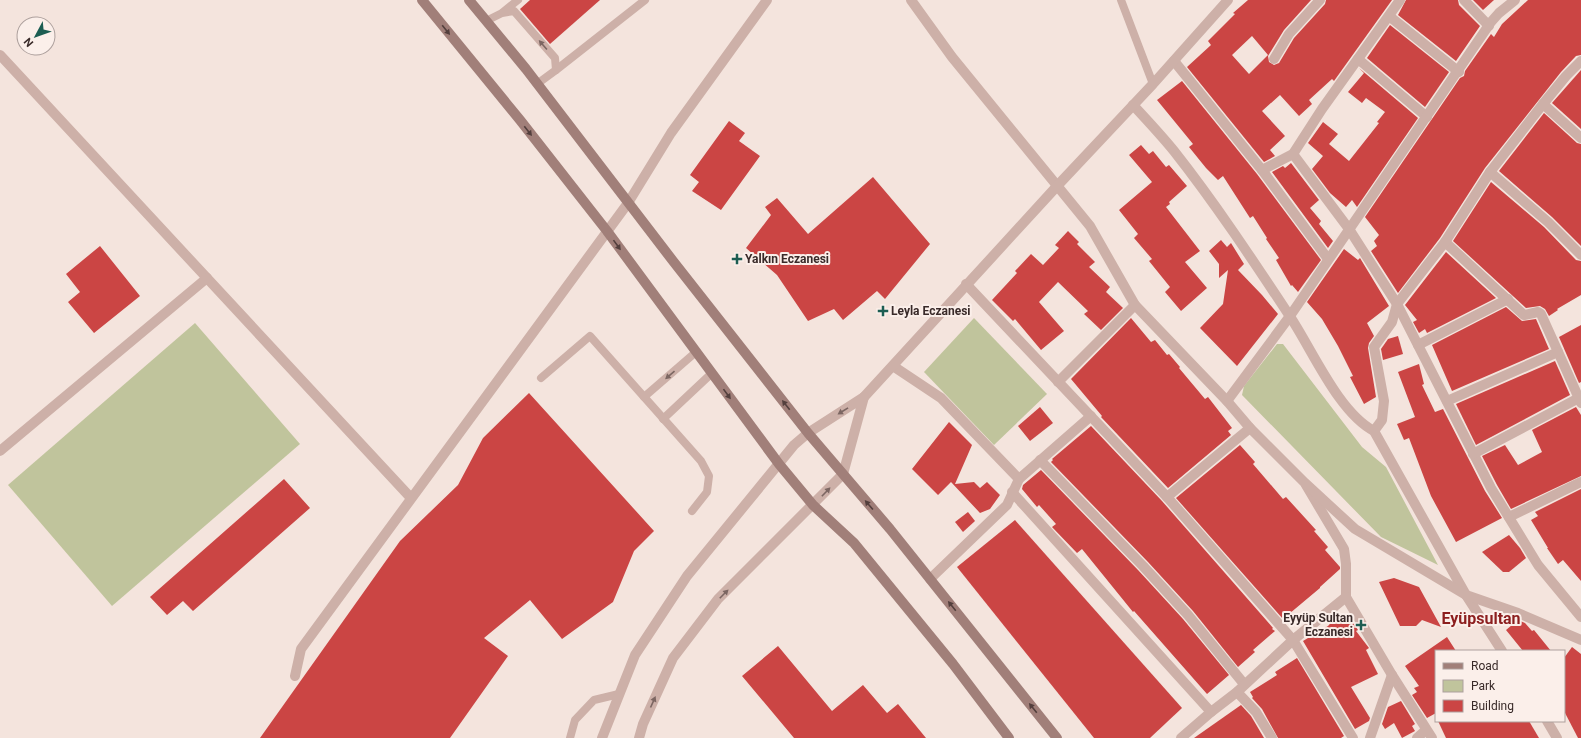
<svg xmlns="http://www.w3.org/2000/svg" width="1581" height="738" font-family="Roboto,sans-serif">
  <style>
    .green { fill: #c0c49c }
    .building { fill: #cb4544; fill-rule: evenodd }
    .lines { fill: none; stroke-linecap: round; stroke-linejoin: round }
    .service { stroke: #cdb0a8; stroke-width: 8 }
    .minor { stroke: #cdb0a8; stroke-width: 10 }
    .tertiary { stroke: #cdb0a8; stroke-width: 10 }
    .secondary { stroke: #a17f79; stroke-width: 10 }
    .oneway { fill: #533f3d }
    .oneway2 { fill: #7c6662 }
    .poi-dot { fill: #1c5d52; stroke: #fbefea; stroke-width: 1.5 }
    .labels { text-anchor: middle; stroke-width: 4; stroke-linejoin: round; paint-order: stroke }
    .poi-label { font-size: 12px; font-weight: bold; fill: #392a29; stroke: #fbefea; text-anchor: start }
    .district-label { font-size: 16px; font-weight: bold; fill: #8c1e1e; stroke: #fbefea }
  </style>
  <rect width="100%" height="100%" fill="#f4e4dd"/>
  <g class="green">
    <polygon points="974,318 1047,394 994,445 924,372"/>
    <polygon points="195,323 300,444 112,606 8,485"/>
    <polygon points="1277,344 1283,344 1362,447 1386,467 1438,565 1381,537 1242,395 1244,386"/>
  </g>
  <g class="building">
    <polygon points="530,0 600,0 550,44 520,9"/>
    <path d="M1248,0H1311L1284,30L1268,56L1269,62L1274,65L1279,63L1294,38L1325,4L1326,0H1392L1334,81L1332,79L1309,100L1312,104L1299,116L1280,95L1262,111L1285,136L1270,150L1275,156L1264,162L1187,67L1211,45L1208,41L1235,14L1233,13ZM1252,36L1268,55L1249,74L1232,55Z"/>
    <polygon points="1406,0 1458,0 1459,5 1480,26 1456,61 1398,15"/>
    <polygon points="1473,0 1494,0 1483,10"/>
    <polygon points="1528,0 1581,0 1581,55 1576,56 1561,72 1485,168 1440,238 1398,293 1371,251 1377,246 1374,241 1379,235 1365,217 1460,78 1464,76 1465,71 1491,34 1494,37 1502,24"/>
    <polygon points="1390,25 1449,72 1425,107 1367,58"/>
    <polygon points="1359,68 1418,118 1357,207 1352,200 1346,207 1330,193 1312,169 1323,156 1308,143 1323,122 1338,134 1329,144 1349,161 1379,123 1377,122 1385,112 1366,98 1362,103 1348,92 1364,73"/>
    <polygon points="1581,70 1581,129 1552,103"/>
    <polygon points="1182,81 1257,174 1321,260 1298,292 1292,285 1291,286 1276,260 1279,258 1266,239 1267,238 1253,216 1250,218 1223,176 1218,180 1206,168 1189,147 1193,144 1157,100"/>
    <polygon points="1544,113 1577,143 1581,144 1581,246 1552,217 1499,171"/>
    <polygon points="729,121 745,133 739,141 760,156 721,210 692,191 699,182 690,175"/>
    <polygon points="1141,145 1149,154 1153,151 1166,167 1169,165 1187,186 1169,202 1170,204 1166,207 1200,251 1185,262 1207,288 1181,311 1165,292 1170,287 1149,261 1152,259 1134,238 1138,234 1119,210 1152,182 1129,155"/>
    <polygon points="1291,163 1319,200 1310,208 1321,221 1319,224 1333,241 1328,248 1272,172 1283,166 1285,168"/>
    <polygon points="873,177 930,244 885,299 877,291 843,320 834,309 808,321 777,275 746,248 771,215 765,207 777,198 808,234"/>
    <polygon points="1491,182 1544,227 1576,260 1581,261 1581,295 1557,309 1558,310 1549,316 1545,309 1540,306 1526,308 1453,241"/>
    <polygon points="1068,231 1079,242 1077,244 1095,262 1089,267 1110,287 1106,292 1123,308 1101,330 1084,314 1088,311 1058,282 1039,302 1064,331 1041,350 1015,319 1013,321 992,300 1017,273 1015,271 1031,254 1043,265 1059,248 1055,245"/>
    <polygon points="1221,240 1227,247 1231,243 1244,264 1238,270 1262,295 1278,314 1237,366 1200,328 1223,304 1228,270 1219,278 1219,264 1209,251"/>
    <polygon points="100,246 140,296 94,333 68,302 80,292 66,274"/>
    <polygon points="1344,249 1358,260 1360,258 1389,306 1367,323 1374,336 1369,343 1368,348 1376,397 1364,404 1350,377 1353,376 1338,346 1322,319 1307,302"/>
    <polygon points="1446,252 1496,298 1427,333 1425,329 1419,333 1413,322 1417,320 1405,305"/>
    <polygon points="1506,307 1522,321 1536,319 1549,349 1452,391 1432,345"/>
    <polygon points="1131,318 1151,342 1155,340 1167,355 1169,354 1180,367 1179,368 1205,399 1208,397 1232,428 1228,431 1231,435 1168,488 1101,417 1102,416 1071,379"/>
    <polygon points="1581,325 1581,382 1579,383 1559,337"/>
    <polygon points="1398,336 1403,354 1383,360 1381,349 1388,339"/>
    <polygon points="1555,361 1570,395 1476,445 1456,404"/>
    <polygon points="1419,364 1424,384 1422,385 1435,412 1443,409 1485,491 1502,518 1456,542 1431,496 1409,438 1404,440 1397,424 1415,417 1398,372"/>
    <polygon points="529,393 654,531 634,551 613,602 562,639 530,600 484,638 508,656 450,738 260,738 400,541 458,485 483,438"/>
    <polygon points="1040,407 1053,423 1030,441 1018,426"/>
    <polygon points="1576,407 1581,415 1581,476 1511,509 1497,485 1482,456 1505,445 1518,465 1542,452 1532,430"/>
    <polygon points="949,422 972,445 955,484 974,482 980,488 987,482 1000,495 990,509 980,513 951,482 938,495 912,469"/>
    <polygon points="1091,426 1162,501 1273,628 1272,629 1275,631 1253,650 1255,652 1238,667 1193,611 1148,562 1051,462 1053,460 1052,459"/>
    <polygon points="1240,445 1255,462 1253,464 1283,499 1286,497 1316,530 1314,531 1328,547 1325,550 1340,567 1340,569 1320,587 1320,588 1283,619 1176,498"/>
    <polygon points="1041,470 1138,570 1183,619 1229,675 1207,694 1134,611 1133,612 1082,549 1077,553 1052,527 1056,524 1039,505 1037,507 1022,489 1023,485"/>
    <polygon points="284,479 310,508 193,611 183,601 167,615 150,597"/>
    <polygon points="1581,489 1581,581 1563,560 1558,564 1547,548 1548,548 1531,520 1538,516 1535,512"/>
    <polygon points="968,512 975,521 963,532 955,522"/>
    <polygon points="1015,520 1182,708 1150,738 1094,738 957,567"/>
    <polygon points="1509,535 1520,548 1526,558 1509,572 1503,572 1482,552"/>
    <polygon points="1394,578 1419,587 1441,627 1422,620 1416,626 1400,626 1379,582"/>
    <polygon points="1339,614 1347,614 1358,630 1356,631 1369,648 1366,650 1378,674 1351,687 1370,718 1369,721 1355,729 1303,641 1328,626"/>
    <polygon points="1518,620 1525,623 1532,631 1534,630 1551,651 1523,651 1506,630"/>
    <polygon points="1447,637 1456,651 1436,651 1436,713 1427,718 1412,695 1417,692 1414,688 1419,686 1405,666"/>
    <polygon points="778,646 832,711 863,685 887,713 898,704 926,738 794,738 742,676"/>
    <polygon points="1572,647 1581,654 1581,738 1578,738 1564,711 1564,658"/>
    <polygon points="1297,658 1344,736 1341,738 1278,738 1262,709 1252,698 1253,697 1250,692 1277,675 1275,672"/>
    <polygon points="1401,701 1415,724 1412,726 1415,731 1402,738 1394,723 1385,729 1382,724 1388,707"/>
    <polygon points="1241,705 1251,716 1264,738 1194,738"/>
    <polygon points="1438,721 1529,721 1539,738 1446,738"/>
  </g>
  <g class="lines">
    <g class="service">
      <polyline points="1121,0 1153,84"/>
      <polyline points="503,12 518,0"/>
      <polyline points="486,21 502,13 514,11 555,58 556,70 537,84"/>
      <polyline points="556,70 645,0"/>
      <polyline points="541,378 590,336 701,461 709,476 707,492 692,511"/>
      <polyline points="644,397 696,352"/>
      <polyline points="663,419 712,373"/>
      <polyline points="570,738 575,720 594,700 619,694"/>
    </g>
    <g class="minor">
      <polyline points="1464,0 1489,26"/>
      <polyline points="1389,16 1459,72"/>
      <polyline points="0,55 411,498"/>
      <polyline points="1274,59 1289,34 1320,0"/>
      <polyline points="1358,59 1427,117"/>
      <polyline points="1174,61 1262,170 1328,259"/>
      <polyline points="1543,104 1581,138"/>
      <path d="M1133,105C1147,120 1161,135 1174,151C1215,203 1252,259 1289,315C1312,349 1338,412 1374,431L1466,595L1502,651"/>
      <polyline points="1293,154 1349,229 1397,304 1491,488 1538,565 1581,617"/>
      <polyline points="1262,170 1293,154 1322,109 1400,0"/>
      <polyline points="1490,172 1548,222 1581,255"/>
      <polyline points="1445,242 1524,315 1538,312 1541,314 1581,403"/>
      <polyline points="966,284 1167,497 1293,640 1353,738"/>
      <polyline points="1418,345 1508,299"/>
      <polyline points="893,366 941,398 1019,479"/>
      <polyline points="1058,382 1135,305"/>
      <polyline points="1227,401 1290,316 1491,22 1499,13 1515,0"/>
      <polyline points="1447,401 1558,352"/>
      <polyline points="1374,431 1382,420 1384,401 1374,347 1392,322 1397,304 1445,242 1490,172 1543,104 1566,76 1581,61"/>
      <polyline points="0,451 207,278"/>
      <polyline points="1473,454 1579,398"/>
      <polyline points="1040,460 1143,566 1188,615 1244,684"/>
      <polyline points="1306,485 1344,549 1346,564 1346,597 1392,675 1432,738"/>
      <polyline points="1012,492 1211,712"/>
      <polyline points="1167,497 1250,428"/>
      <polyline points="1509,517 1581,482"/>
      <polyline points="930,579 1007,505 1019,479 1091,416"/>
      <polyline points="295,676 301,649 628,203 671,133 767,0"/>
      <polyline points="1237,692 1256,712 1272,738"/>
      <polyline points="1547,721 1557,738"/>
      <polyline points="1181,738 1211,712 1237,692 1293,640 1346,597"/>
      <polyline points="1370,738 1392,675"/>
      <polyline points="1417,738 1426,730"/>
    </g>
    <g class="tertiary">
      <polyline points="911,0 952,57 1090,226 1135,305 1227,401 1250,428 1305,483 1355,529 1466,595 1518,613 1581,640"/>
      <polyline points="864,397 1058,185 1153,84 1228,0"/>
      <polyline points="602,738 635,655 687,576 794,445 808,433 864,397 843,474 718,599 673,658 643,724 639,738"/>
    </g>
    <g class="secondary">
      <polyline points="422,0 520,120 607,231 779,464 813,505 854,543 953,664 1009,738"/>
      <polyline points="469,0 526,69 673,261 808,433 890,529 1057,738"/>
    </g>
  </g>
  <defs><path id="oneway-solid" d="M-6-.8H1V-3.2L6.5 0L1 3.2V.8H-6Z"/></defs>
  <g class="oneway">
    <use href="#oneway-solid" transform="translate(446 30) rotate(51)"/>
    <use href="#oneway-solid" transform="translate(528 131) rotate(52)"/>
    <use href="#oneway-solid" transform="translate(617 245) rotate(54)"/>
    <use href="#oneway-solid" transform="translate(727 394) rotate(54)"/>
    <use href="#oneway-solid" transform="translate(786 405) rotate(-128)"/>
    <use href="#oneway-solid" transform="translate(869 505) rotate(-131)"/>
    <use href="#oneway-solid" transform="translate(952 606) rotate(-129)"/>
    <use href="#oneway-solid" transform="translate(1033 708) rotate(-129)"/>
  </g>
  <g class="oneway2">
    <use href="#oneway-solid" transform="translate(543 45) rotate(-131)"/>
    <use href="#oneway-solid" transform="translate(670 375) rotate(139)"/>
    <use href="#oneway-solid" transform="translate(843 411) rotate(148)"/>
    <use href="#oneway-solid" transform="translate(826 492) rotate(-46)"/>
    <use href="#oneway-solid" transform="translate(724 594) rotate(-45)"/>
    <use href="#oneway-solid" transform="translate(653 702) rotate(-66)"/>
  </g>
  <g class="poi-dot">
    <path d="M735 253h4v4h4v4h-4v4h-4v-4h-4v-4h4z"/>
    <path d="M881 305h4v4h4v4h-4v4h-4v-4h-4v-4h4z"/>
    <path d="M1359 619h4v4h4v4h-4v4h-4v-4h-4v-4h4z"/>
  </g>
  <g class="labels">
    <g class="poi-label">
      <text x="745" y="263">Yalkın Eczanesi</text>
      <text x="891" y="315">Leyla Eczanesi</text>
      <text x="1353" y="622" text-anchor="end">Eyyüp Sultan<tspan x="1353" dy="14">Eczanesi</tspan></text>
    </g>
    <g class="district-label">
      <text x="1481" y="624">Eyüpsultan</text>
    </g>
  </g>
  <rect x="1435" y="650" width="130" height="72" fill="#fbefea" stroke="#ada09d"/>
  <rect x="1443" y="663" width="20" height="6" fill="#a17f79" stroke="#ada09d"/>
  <text x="1471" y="670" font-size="12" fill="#392a29">Road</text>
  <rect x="1443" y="680" width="20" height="12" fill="#c0c49c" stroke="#ada09d"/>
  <text x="1471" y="690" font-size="12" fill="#392a29">Park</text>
  <rect x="1443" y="700" width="20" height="12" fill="#cb4544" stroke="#ada09d"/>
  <text x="1471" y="710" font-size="12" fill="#392a29">Building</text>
  <g transform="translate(36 36) rotate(229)"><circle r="19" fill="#fbefea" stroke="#ada09d"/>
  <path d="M0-3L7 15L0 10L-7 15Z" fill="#1c5d52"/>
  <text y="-6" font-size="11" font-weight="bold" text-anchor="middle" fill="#392a29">N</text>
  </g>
</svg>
